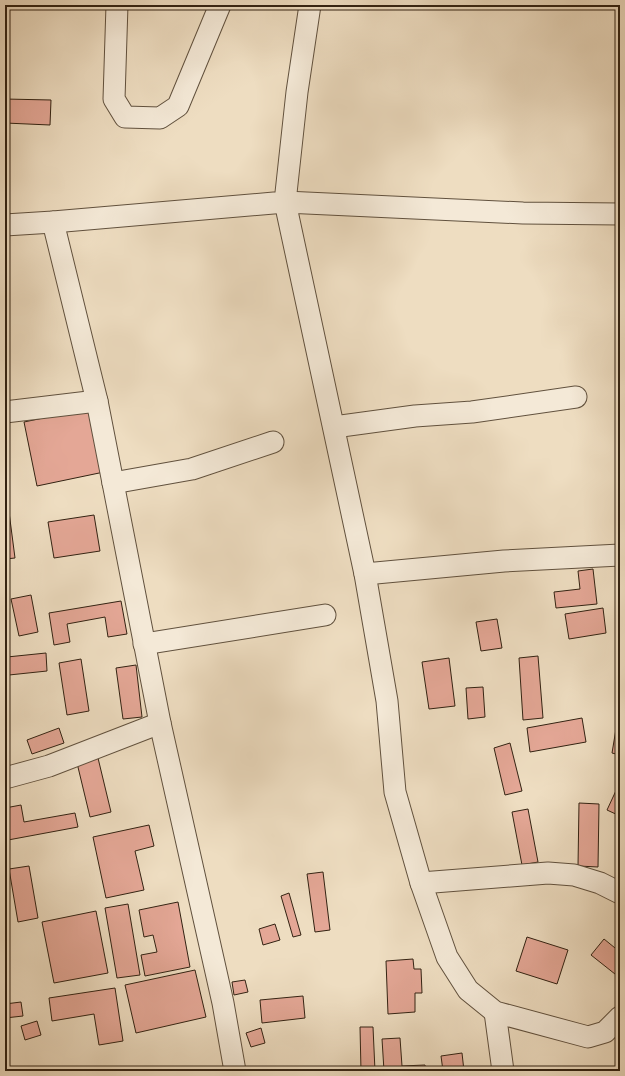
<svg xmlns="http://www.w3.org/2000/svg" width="625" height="1076" font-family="'Old Standard TT',serif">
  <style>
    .building { fill: #e4a796; stroke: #322212 }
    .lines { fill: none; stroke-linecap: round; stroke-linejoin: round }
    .minor-casing { stroke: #61513e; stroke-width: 23 }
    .minor { stroke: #f4e9d7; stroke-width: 21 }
  </style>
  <rect width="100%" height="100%" fill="#eeddc1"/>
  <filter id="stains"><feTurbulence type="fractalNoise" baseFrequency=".005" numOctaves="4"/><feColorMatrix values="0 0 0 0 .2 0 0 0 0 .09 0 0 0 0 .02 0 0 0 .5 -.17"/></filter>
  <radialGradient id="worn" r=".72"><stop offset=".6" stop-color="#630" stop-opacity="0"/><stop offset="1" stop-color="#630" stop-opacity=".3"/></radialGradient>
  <g class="building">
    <polygon points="5,99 51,100 50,125 5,123"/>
    <polygon points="5,273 7,286 5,286"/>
    <polygon points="91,408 104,472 37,486 24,422"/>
    <polygon points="5,512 9,512 15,558 5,559"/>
    <polygon points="94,515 100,551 54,558 48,522"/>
    <polygon points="593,569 597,604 556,608 554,592 580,589 578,571"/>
    <polygon points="31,595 38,632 19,636 11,599"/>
    <polygon points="121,601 127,634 108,637 105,617 67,624 70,642 54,645 49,613"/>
    <polygon points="603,608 606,633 569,639 565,614"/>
    <polygon points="497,619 502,648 481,651 476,622"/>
    <polygon points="46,653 47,671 9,675 7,657"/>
    <polygon points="538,656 543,718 523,720 519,658"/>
    <polygon points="449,658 455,706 429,709 422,662"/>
    <polygon points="81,659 89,711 67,715 59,663"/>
    <polygon points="136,665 142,717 123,719 116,668"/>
    <polygon points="483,687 485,717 468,719 466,688"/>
    <polygon points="620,705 620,755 612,753"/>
    <polygon points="582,718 586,742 530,752 527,728"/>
    <polygon points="59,728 64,743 32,754 27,740"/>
    <polygon points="510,743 522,791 505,795 494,748"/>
    <polygon points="98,758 111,812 90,817 77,763"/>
    <polygon points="620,782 620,816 607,810"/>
    <polygon points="579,803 599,804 598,867 578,866"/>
    <polygon points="21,805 24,822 75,813 78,827 8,840 5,822 5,808"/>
    <polygon points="528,809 538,862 522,865 512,812"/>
    <polygon points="149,825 154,846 135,851 144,890 106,898 93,837"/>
    <polygon points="29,866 38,918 18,922 9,869"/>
    <polygon points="323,872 330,930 315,932 307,874"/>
    <polygon points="289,893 301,935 293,937 281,896"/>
    <polygon points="178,902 190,967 145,976 141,955 157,952 153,935 144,937 139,910"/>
    <polygon points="128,904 140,975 117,978 105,908"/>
    <polygon points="96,911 108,973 54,983 42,922"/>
    <polygon points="275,924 280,940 263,945 259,929"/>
    <polygon points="527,937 568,950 557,984 516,971"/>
    <polygon points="604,939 620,952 620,978 591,955"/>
    <polygon points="413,959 414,969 421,969 422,993 415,993 415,1012 388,1014 386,961"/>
    <polygon points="195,970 206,1017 136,1033 125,985"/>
    <polygon points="245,980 248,992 234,995 232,982"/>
    <polygon points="115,988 123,1041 99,1045 94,1014 52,1021 49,998"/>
    <polygon points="303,996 305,1018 262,1023 260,1000"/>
    <polygon points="21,1002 23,1016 5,1018 5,1004"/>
    <polygon points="37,1021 41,1035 25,1040 21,1026"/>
    <polygon points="360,1027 373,1027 375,1071 361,1071"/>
    <polygon points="261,1028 265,1043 251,1047 246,1033"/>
    <polygon points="400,1038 402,1066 425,1065 426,1071 384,1071 382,1039"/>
    <polygon points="462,1053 464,1071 443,1071 441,1056"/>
  </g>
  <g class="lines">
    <defs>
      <g id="minor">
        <polyline points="117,5 114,99 125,117 160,118 178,106 220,5"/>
        <polyline points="620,214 523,213 285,202 365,574 387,701 395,792 421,883 447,957 468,990 495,1012 588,1037 605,1032 620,1017"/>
        <polyline points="53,222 97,401 160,723 223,1003 235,1071"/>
        <polyline points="5,225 53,222 285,202 297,92 310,5"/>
        <polyline points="5,412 97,401"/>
        <polyline points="334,427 415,416 472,412 576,397"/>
        <polyline points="113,483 192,469 273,442"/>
        <polyline points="365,574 504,561 620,555"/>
        <polyline points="144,644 325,615"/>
        <polyline points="5,778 49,766 160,723"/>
        <polyline points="421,883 548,873 574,875 600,883 620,893"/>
        <polyline points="495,1012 503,1071"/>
      </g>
    </defs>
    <use href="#minor" class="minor-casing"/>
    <use href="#minor" class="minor"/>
  </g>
  <rect width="625" height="1076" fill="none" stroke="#eeddc1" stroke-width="20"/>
  <rect x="6" y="6" width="613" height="1064" fill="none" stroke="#322212" stroke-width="2"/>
  <rect x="10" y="10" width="605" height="1056" fill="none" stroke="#322212"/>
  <rect width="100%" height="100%" filter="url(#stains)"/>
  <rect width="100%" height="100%" fill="url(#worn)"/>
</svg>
